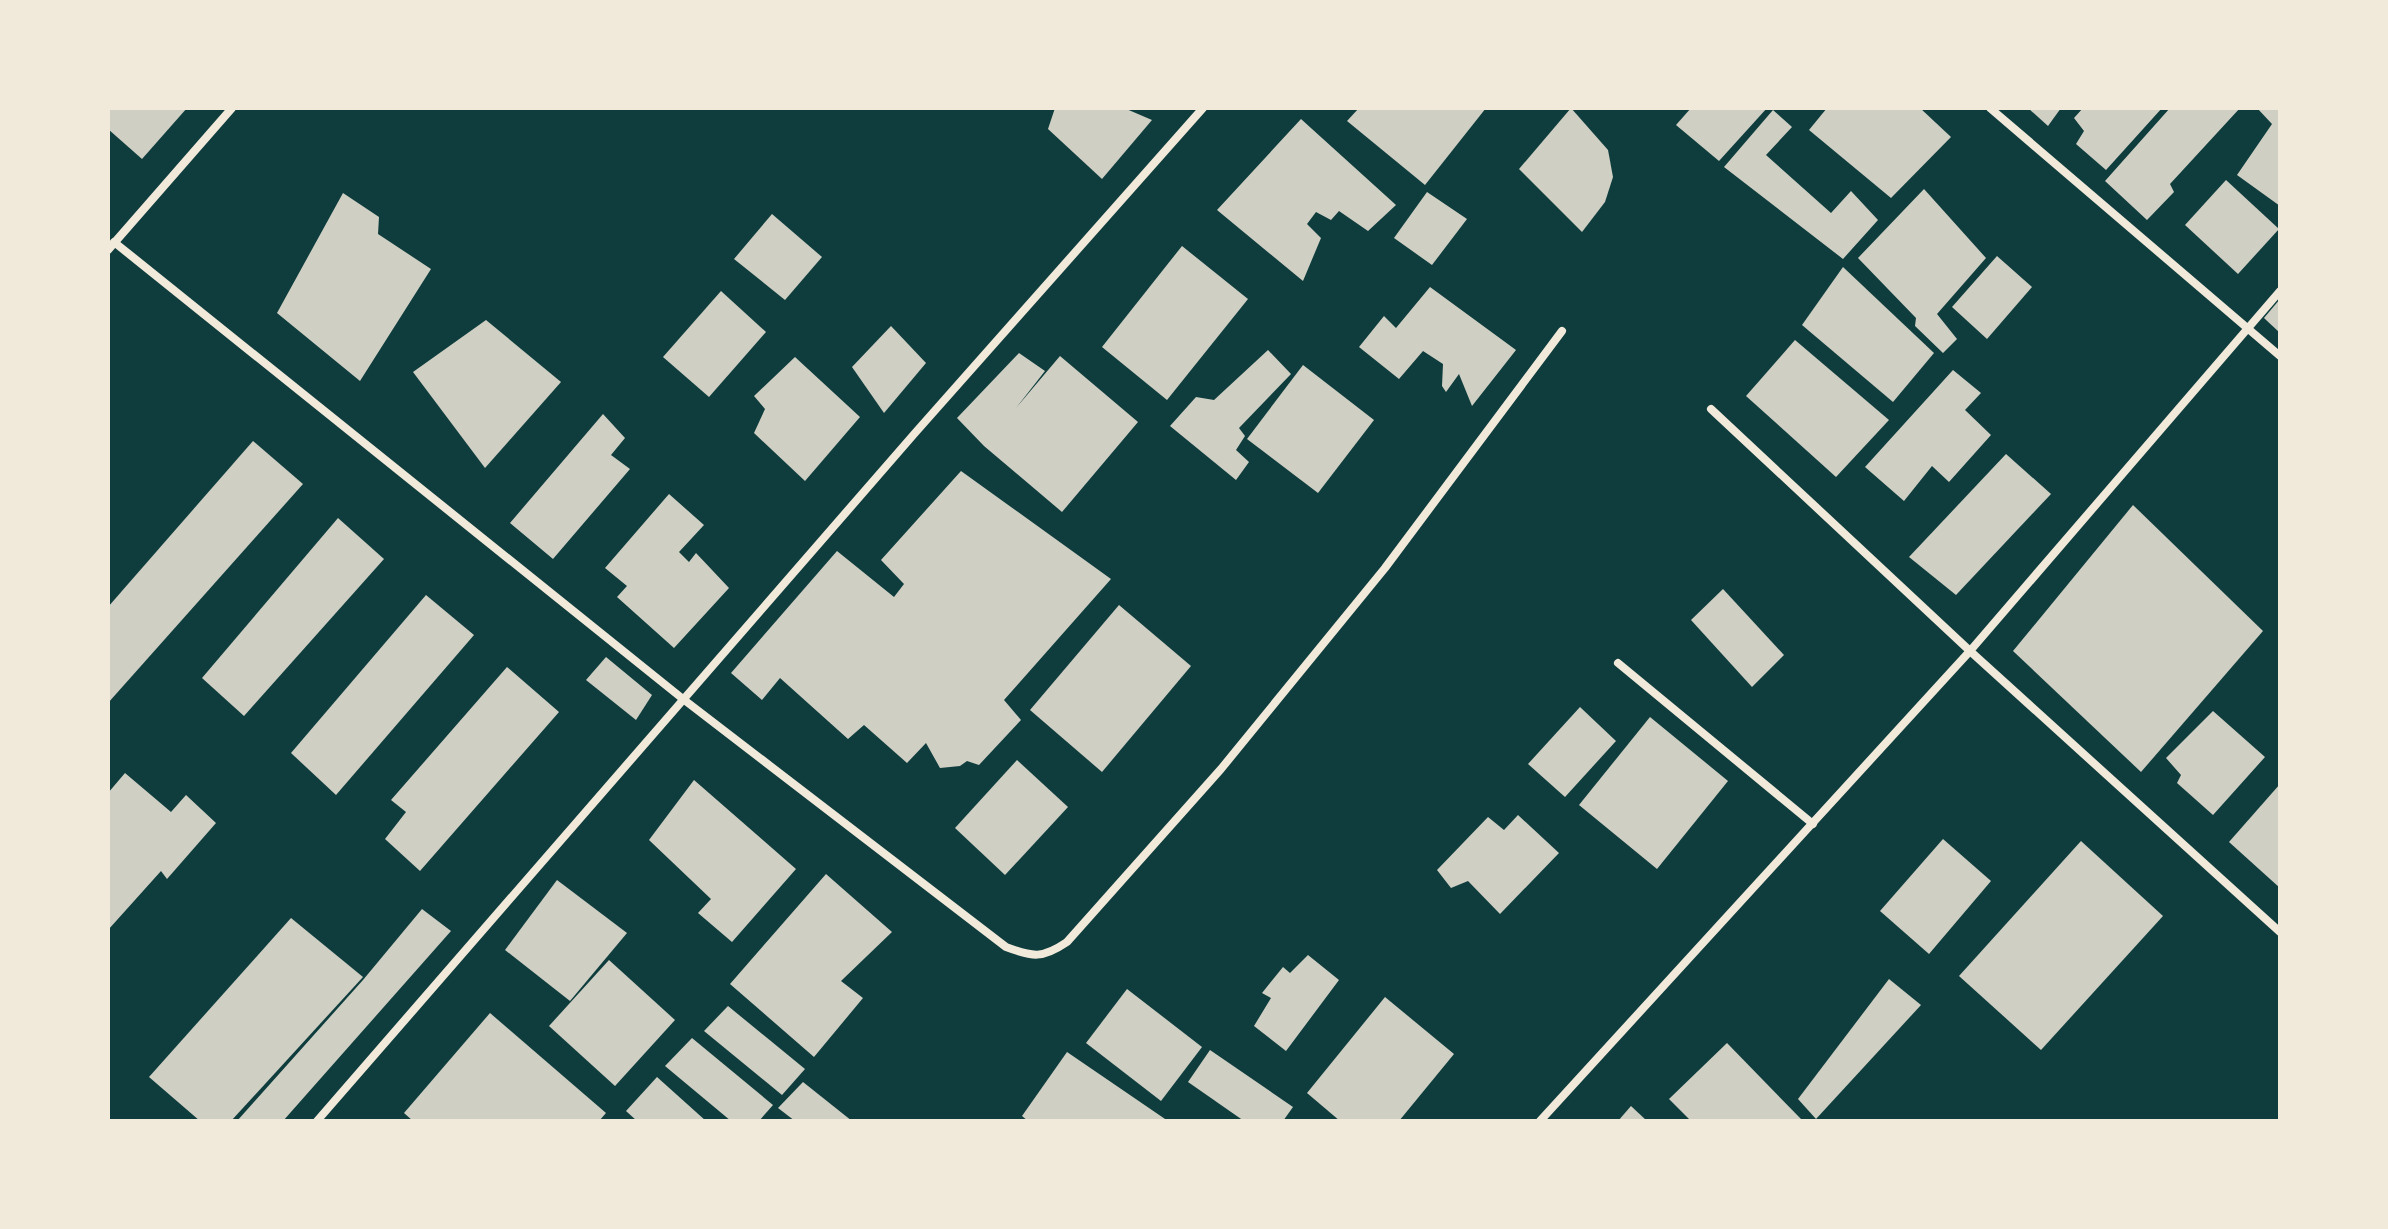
<svg xmlns="http://www.w3.org/2000/svg" width="2388" height="1229" font-family="'Golos Text',sans-serif">
  <style>
    .building { fill: #cfcfc3 }
    .lines { fill: none; stroke-linecap: round; stroke-linejoin: round }
    .minor { stroke: #f1e9da; stroke-width: 8 }
  </style>
  <rect width="100%" height="100%" fill="#0f3d3e"/>
  <g class="building">
    <polygon points="108,108 187,108 142,159 108,129"/>
    <polygon points="1055,108 1124,108 1152,120 1102,179 1048,129"/>
    <polygon points="1359,108 1486,108 1425,185 1347,121"/>
    <polygon points="1571,108 1608,150 1613,177 1605,202 1582,232 1519,169"/>
    <polygon points="1691,108 1767,108 1719,161 1676,125"/>
    <polygon points="1827,108 1920,108 1951,137 1891,198 1809,130"/>
    <polygon points="2028,108 2061,108 2048,126"/>
    <polygon points="2083,108 2162,108 2106,170 2076,144 2084,131 2074,118"/>
    <polygon points="2170,108 2240,108 2170,184 2174,192 2147,220 2105,181"/>
    <polygon points="2257,108 2280,108 2280,206 2237,175 2272,124"/>
    <polygon points="1773,110 1792,127 1766,155 1831,213 1851,191 1878,220 1843,259 1724,167"/>
    <polygon points="1301,119 1396,205 1368,231 1339,211 1331,220 1316,212 1307,224 1321,238 1303,281 1217,210"/>
    <polygon points="2226,180 2279,229 2238,274 2185,225"/>
    <polygon points="1924,189 1986,258 1937,314 1957,339 1943,353 1915,326 1916,318 1858,258"/>
    <polygon points="1427,192 1467,219 1432,265 1394,238"/>
    <polygon points="343,193 379,217 378,234 431,269 360,381 277,313"/>
    <polygon points="772,214 822,257 785,300 734,259"/>
    <polygon points="1182,246 1248,299 1167,400 1102,347"/>
    <polygon points="1997,256 2032,287 1987,339 1952,307"/>
    <polygon points="1843,267 1934,353 1893,402 1802,325"/>
    <polygon points="1430,287 1516,350 1472,406 1459,374 1446,392 1442,386 1443,364 1423,351 1399,379 1359,347 1384,316 1396,328"/>
    <polygon points="721,291 766,332 709,397 663,357"/>
    <polygon points="2280,299 2280,333 2264,318"/>
    <polygon points="486,320 561,382 485,468 413,372"/>
    <polygon points="891,326 926,363 884,413 852,367"/>
    <polygon points="1795,340 1889,420 1836,477 1746,396"/>
    <polygon points="1268,350 1291,374 1239,428 1245,436 1236,450 1249,462 1236,480 1170,426 1196,397 1214,400"/>
    <polygon points="1019,353 1045,371 1016,408 1060,356 1138,422 1062,512 984,446 957,418"/>
    <polygon points="795,357 860,417 805,481 754,433 765,409 754,396"/>
    <polygon points="1303,365 1374,420 1318,493 1247,439"/>
    <polygon points="1953,370 1981,393 1965,410 1991,435 1949,482 1932,466 1904,501 1865,467"/>
    <polygon points="603,414 625,438 611,455 630,469 553,559 510,523"/>
    <polygon points="253,441 303,484 108,703 108,607"/>
    <polygon points="2006,454 2051,494 1956,595 1909,557"/>
    <polygon points="961,471 1111,579 1004,700 1021,720 979,765 967,761 960,766 940,768 926,743 907,763 864,725 848,739 780,678 762,700 731,673 837,551 894,597 904,584 881,560"/>
    <polygon points="669,494 704,525 679,552 689,562 696,553 729,588 674,648 617,597 627,586 605,568"/>
    <polygon points="2133,505 2263,631 2141,772 2013,651"/>
    <polygon points="338,518 384,559 244,716 202,678"/>
    <polygon points="1723,589 1784,655 1752,687 1691,620"/>
    <polygon points="426,595 474,635 336,795 291,753"/>
    <polygon points="1119,605 1191,666 1102,772 1030,710"/>
    <polygon points="606,657 652,695 636,720 586,680"/>
    <polygon points="507,667 559,712 420,871 385,839 406,812 391,800"/>
    <polygon points="1580,707 1616,741 1565,797 1528,764"/>
    <polygon points="2213,711 2265,757 2213,815 2177,783 2181,775 2166,758"/>
    <polygon points="1650,717 1728,781 1657,869 1579,805"/>
    <polygon points="1017,760 1068,807 1005,875 955,828"/>
    <polygon points="125,773 171,812 186,795 216,823 167,879 161,871 108,930 108,793"/>
    <polygon points="694,780 796,869 732,942 698,913 711,899 649,840"/>
    <polygon points="2280,784 2280,888 2229,842"/>
    <polygon points="1518,815 1559,853 1500,914 1468,881 1451,888 1437,870 1488,817 1504,830"/>
    <polygon points="1943,839 1991,881 1929,954 1880,911"/>
    <polygon points="2081,841 2163,916 2041,1050 1959,976"/>
    <polygon points="826,874 892,932 841,981 863,998 814,1057 730,984"/>
    <polygon points="557,880 627,933 570,1001 505,950"/>
    <polygon points="422,909 451,931 283,1121 237,1121 363,980"/>
    <polygon points="291,918 363,977 231,1121 200,1121 149,1077"/>
    <polygon points="1308,955 1339,980 1286,1051 1254,1026 1271,998 1262,993 1283,967 1290,973"/>
    <polygon points="609,960 675,1020 615,1086 549,1026"/>
    <polygon points="1889,979 1921,1005 1816,1119 1798,1099"/>
    <polygon points="1127,989 1202,1047 1161,1101 1086,1043"/>
    <polygon points="1385,997 1454,1054 1399,1121 1340,1121 1307,1093"/>
    <polygon points="728,1006 805,1069 782,1095 704,1031"/>
    <polygon points="490,1013 606,1113 599,1121 413,1121 404,1113"/>
    <polygon points="692,1038 773,1105 759,1121 731,1121 665,1066"/>
    <polygon points="1727,1043 1801,1119 1799,1121 1691,1121 1669,1099"/>
    <polygon points="1210,1050 1293,1107 1283,1121 1244,1121 1188,1082"/>
    <polygon points="1067,1052 1168,1121 1028,1121 1022,1116"/>
    <polygon points="657,1077 706,1121 637,1121 626,1111"/>
    <polygon points="803,1082 852,1121 795,1121 778,1108"/>
    <polygon points="1631,1106 1647,1121 1618,1121"/>
  </g>
  <g class="lines">
    <g class="minor">
      <polyline points="1990,108 2280,356"/>
      <path d="M114,242L683,699L1006,947C1033,957 1042,959 1067,942L1221,769L1385,568L1562,331"/>
      <polyline points="108,250 232,108"/>
      <polyline points="1711,409 1970,651 2280,932"/>
      <polyline points="1618,663 1813,824"/>
      <polyline points="317,1121 915,433 1203,108"/>
      <polyline points="1540,1121 1970,651 2280,291"/>
    </g>
  </g>
  <rect width="2388" height="1229" fill="none" stroke="#f1e9da" stroke-width="220"/>
</svg>
